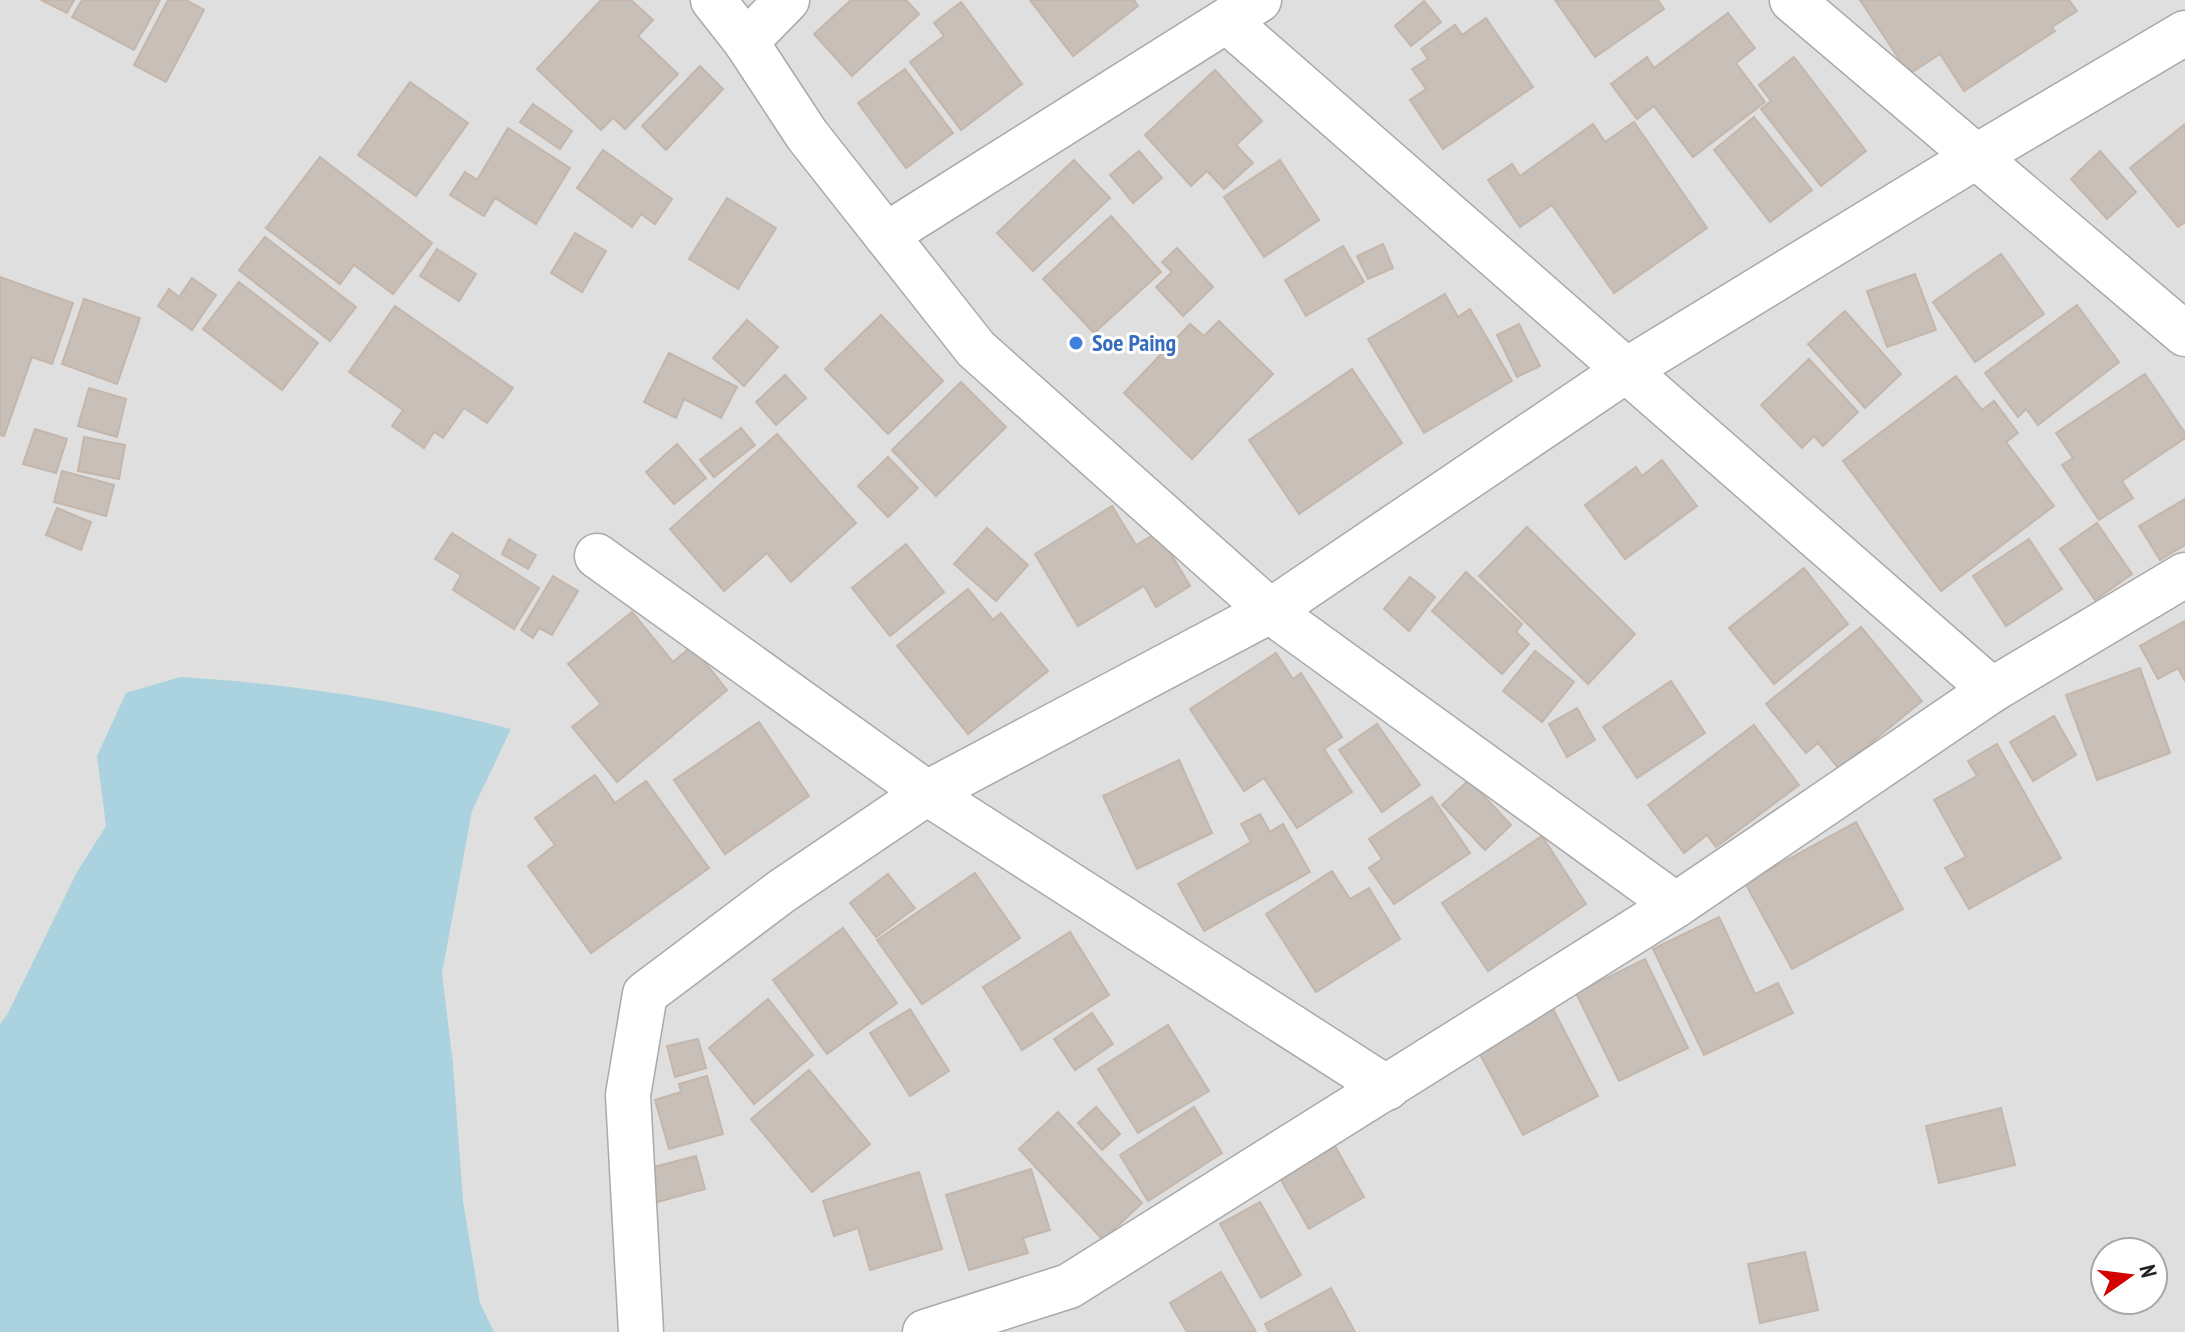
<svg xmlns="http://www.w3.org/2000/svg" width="2185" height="1332" font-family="'PT Sans Narrow',sans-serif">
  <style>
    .residential { fill: #e0dfdf; fill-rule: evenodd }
    .water { fill: #aad3df }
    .building { fill: #c7bfb8; stroke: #c4b6ab; stroke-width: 2 }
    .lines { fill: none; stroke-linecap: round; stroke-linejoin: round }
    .street-casing { stroke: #a9a9a9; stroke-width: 47 }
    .street { stroke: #fff; stroke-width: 44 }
    .shop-dot { fill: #3f7fe0; stroke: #fff; stroke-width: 3 }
    .labels { text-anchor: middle; stroke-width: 6; stroke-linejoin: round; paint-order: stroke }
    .shop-label { font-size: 24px; font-weight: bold; fill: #366cbe; stroke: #fff; text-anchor: start }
  </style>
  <rect width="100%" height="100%" fill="#f2efe9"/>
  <path class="residential" d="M0,0H2185V1332H0ZM2105,1252H2153V1300H2105Z"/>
  <path class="water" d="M180,677C294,684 400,700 511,729L472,811L442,973L453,1064L463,1201L480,1303L494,1332H0V1024L7,1015L77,872L106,826L97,756L126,693Z"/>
  <g class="building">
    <polygon points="41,0 74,0 67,13"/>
    <polygon points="82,0 160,0 134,50 72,17"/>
    <polygon points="168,0 186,0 204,10 166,82 134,65"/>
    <polygon points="601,0 631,0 653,20 638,36 678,74 625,129 613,118 601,130 537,69"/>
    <polygon points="851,0 906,0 919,14 852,76 814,34"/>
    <polygon points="1030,0 1134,0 1138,6 1073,56"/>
    <polygon points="1555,0 1658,0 1664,9 1595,57"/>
    <polygon points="1860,0 2069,0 2077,11 2052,27 2055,31 1964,91 1940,54 1909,74"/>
    <polygon points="1424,1 1441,22 1411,46 1395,26"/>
    <polygon points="961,2 1022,84 961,130 910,62 944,36 934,23"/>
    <polygon points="1728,13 1755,48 1736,63 1765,102 1693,157 1654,106 1637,119 1611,84 1647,57 1654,68"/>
    <polygon points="1486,18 1533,87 1443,149 1410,100 1426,89 1412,69 1428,59 1421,49 1455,25 1462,35"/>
    <polygon points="1794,57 1866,151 1821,186 1761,109 1771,101 1759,85"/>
    <polygon points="700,66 723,89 666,150 642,126"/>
    <polygon points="905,69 953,133 906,168 858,103"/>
    <polygon points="1215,70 1262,121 1236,145 1253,163 1224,189 1207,171 1191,186 1145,135"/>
    <polygon points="410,82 468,123 416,196 358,155"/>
    <polygon points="533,104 572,131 560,149 520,122"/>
    <polygon points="1754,117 1812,190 1770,222 1714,150"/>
    <polygon points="1634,122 1707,228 1614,293 1552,205 1520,227 1488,180 1512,164 1520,176 1593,124 1605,142"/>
    <polygon points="2185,124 2185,222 2178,227 2130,168"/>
    <polygon points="508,128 570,168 536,224 495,198 484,216 450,195 465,172 477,180"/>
    <polygon points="603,150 672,199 655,224 641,214 632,227 577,188"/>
    <polygon points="1139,151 1162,178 1133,203 1110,175"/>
    <polygon points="2100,151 2136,192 2107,219 2071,179"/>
    <polygon points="320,157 432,243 393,294 354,265 340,284 266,228"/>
    <polygon points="1074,160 1110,198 1033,271 997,233"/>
    <polygon points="1280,160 1319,220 1264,257 1224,197"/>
    <polygon points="727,198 776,228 738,289 689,259"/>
    <polygon points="1111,216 1161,272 1094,333 1043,279"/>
    <polygon points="575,233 606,251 582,292 551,273"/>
    <polygon points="265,237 356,307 330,341 239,270"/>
    <polygon points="1383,244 1393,268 1368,279 1357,256"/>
    <polygon points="1343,246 1364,282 1306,316 1285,280"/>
    <polygon points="1177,248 1213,287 1183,316 1156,287 1172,272 1162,262"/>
    <polygon points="437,249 476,274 459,301 420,276"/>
    <polygon points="2001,254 2044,314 1975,362 1933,302"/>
    <polygon points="1915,274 1936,330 1887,347 1867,291"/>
    <polygon points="0,277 73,303 52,364 32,357 4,436 0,435"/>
    <polygon points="192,278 216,295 192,330 158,306 169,289 179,297"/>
    <polygon points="239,282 318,343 282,390 203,329"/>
    <polygon points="1445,294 1458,317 1470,309 1512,381 1424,433 1368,339"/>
    <polygon points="84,299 140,318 117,384 62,364"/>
    <polygon points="2077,305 2119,362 2038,425 2026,409 2018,417 1985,373"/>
    <polygon points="395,306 513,388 487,423 464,408 443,438 434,432 424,448 392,426 403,410 349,372"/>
    <polygon points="1845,311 1901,374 1865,408 1808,344"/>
    <polygon points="881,315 943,381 888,434 825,369"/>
    <polygon points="747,320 778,347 744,386 713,358"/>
    <polygon points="1219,321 1273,374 1192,459 1124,393 1190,324 1204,336"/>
    <polygon points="1519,324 1540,366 1517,377 1497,335"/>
    <polygon points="669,353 737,387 721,418 684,399 676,418 644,402"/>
    <polygon points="1809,359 1858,412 1823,446 1814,436 1802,448 1761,405"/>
    <polygon points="1352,369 1402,443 1299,514 1249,440"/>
    <polygon points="2145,374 2185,433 2185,438 2122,481 2133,498 2099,520 2062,465 2073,458 2056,433"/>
    <polygon points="785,375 806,398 776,425 756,402"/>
    <polygon points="1956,376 1982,410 1994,401 2018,433 2006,442 2054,506 1941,591 1843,461"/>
    <polygon points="961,382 1006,427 936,496 892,450"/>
    <polygon points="89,388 126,399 117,437 78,426"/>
    <polygon points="741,428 755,445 714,477 700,460"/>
    <polygon points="35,429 67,439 56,473 23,464"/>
    <polygon points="777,434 856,523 791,582 767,553 724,591 670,529"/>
    <polygon points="84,437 125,445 119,479 78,471"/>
    <polygon points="677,444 706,478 674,504 646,472"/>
    <polygon points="888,457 918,488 888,517 858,486"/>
    <polygon points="1662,460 1697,506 1625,559 1585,505 1636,467 1642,476"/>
    <polygon points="62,471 114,485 106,516 54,502"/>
    <polygon points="2185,499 2185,545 2160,560 2139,526"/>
    <polygon points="1112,506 1136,545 1158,532 1190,586 1156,607 1144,586 1078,626 1035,554"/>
    <polygon points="57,508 91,522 81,550 46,535"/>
    <polygon points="2097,523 2132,574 2095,600 2060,549"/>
    <polygon points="1527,527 1635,634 1588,684 1479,576"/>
    <polygon points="987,528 1028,565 996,601 954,564"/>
    <polygon points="452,533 539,588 514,629 453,590 461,575 435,559"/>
    <polygon points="509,539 536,555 528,569 502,554"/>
    <polygon points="2029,539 2062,589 2006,626 1973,576"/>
    <polygon points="906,544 944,592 890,636 852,588"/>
    <polygon points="1804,568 1848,624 1774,684 1729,628"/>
    <polygon points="1466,572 1522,624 1516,632 1529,644 1502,674 1432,611"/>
    <polygon points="553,576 578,591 552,635 539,628 533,638 521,630"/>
    <polygon points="1410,577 1435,597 1409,631 1384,609"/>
    <polygon points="968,589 993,620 1001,613 1048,671 968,734 897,646"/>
    <polygon points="632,612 673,662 692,646 727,690 617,782 572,727 601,704 568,664"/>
    <polygon points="2185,621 2185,681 2178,668 2158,679 2140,646"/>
    <polygon points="1861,627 1922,701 1839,769 1818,743 1806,753 1766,704"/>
    <polygon points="1535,651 1574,682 1542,722 1503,691"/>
    <polygon points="1276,653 1293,679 1301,673 1342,737 1324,749 1352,792 1297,828 1264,778 1244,791 1190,709"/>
    <polygon points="2140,668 2170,753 2097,780 2066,695"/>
    <polygon points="1671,681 1705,733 1637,778 1603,727"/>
    <polygon points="1577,708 1595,740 1567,757 1549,724"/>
    <polygon points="2054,716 2076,755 2033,781 2010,742"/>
    <polygon points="759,722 809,796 725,854 674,780"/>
    <polygon points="1377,724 1420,785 1382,812 1339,750"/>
    <polygon points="1754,725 1799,785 1716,847 1707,835 1684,853 1648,805"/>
    <polygon points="1997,744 2061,858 1969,909 1945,868 1966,857 1934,800 1977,776 1968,761"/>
    <polygon points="1179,760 1212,833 1137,869 1103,796"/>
    <polygon points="595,775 615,803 646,781 709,868 591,953 528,866 555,845 535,818"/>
    <polygon points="1469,780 1511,825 1485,850 1442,805"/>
    <polygon points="1432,797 1470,853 1394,904 1369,868 1382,859 1369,839"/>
    <polygon points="1260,814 1270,832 1283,824 1310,872 1204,931 1178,884 1251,842 1241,824"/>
    <polygon points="1856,822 1903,909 1792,969 1745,883"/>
    <polygon points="1542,836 1586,904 1488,971 1442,903"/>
    <polygon points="1332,871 1350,899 1369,888 1400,939 1316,992 1266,914"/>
    <polygon points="975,873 1020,938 922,1004 877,940"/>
    <polygon points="888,874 915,908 876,937 850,903"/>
    <polygon points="1719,917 1755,994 1778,983 1793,1013 1704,1055 1653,949"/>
    <polygon points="843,928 897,1003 827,1054 773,980"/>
    <polygon points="1070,932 1109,995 1022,1050 983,987"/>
    <polygon points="1645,959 1688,1048 1619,1081 1576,993"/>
    <polygon points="768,999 813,1055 754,1104 709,1048"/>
    <polygon points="1551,1005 1598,1096 1523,1135 1475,1045"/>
    <polygon points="910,1009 949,1071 910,1096 870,1033"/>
    <polygon points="1092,1013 1113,1044 1075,1070 1054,1039"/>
    <polygon points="1168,1025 1209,1091 1138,1133 1098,1069"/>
    <polygon points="698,1039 706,1068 675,1077 667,1046"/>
    <polygon points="809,1070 870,1144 812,1192 751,1119"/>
    <polygon points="707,1076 723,1134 669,1149 655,1100 681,1092 679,1084"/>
    <polygon points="1096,1107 1120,1134 1102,1150 1078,1123"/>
    <polygon points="1194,1107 1222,1153 1148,1201 1120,1155"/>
    <polygon points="2001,1108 2015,1165 1939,1183 1926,1126"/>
    <polygon points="1058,1112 1142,1203 1103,1240 1019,1149"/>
    <polygon points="1332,1141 1364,1197 1309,1229 1277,1173"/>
    <polygon points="696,1156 705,1189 650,1204 642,1170"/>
    <polygon points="1031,1169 1050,1230 1023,1238 1028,1253 969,1270 946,1195"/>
    <polygon points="919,1172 942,1249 870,1270 858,1228 834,1236 823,1201"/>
    <polygon points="1260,1202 1301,1275 1261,1298 1220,1224"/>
    <polygon points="1805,1252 1818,1310 1760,1323 1748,1264"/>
    <polygon points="1221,1272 1256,1332 1187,1332 1170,1303"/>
    <polygon points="1331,1288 1355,1332 1269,1332 1265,1324"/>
  </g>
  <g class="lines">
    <defs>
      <g id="street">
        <polyline points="713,0 746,42 807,135 976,349 1270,611 1676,905"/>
        <polyline points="1792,0 2185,334"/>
        <polyline points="1227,21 1992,690"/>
        <polyline points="746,42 787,0"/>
        <polyline points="886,235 1259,0"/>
        <polyline points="597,556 927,793 1387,1088"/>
        <polyline points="641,1332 628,1095 645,994 782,891 927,793 1270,611 1625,371 1977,156 2185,33"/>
        <polyline points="925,1332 1069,1286 1676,905 1992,690 2185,575"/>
      </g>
    </defs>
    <use href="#street" class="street-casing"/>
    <use href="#street" class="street"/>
  </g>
  <circle class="shop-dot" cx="1076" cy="343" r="8"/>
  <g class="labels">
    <g class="shop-label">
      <text x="1092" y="351">Soe Paing</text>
    </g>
  </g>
  <g transform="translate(2129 1276) rotate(76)"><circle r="38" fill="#ffffff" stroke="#a7a7a7" stroke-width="2"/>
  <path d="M0-6L14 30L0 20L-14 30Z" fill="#d40000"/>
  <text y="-12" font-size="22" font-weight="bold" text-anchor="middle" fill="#222222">N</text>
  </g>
</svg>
